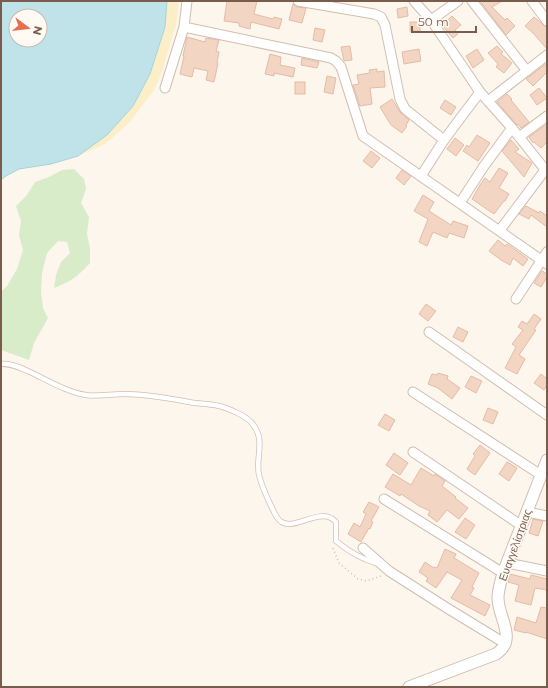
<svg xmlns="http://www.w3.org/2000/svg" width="548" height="688" font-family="Montserrat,sans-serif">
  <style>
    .green { fill: #d8ecc9 }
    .sand { fill: #fcefc7 }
    .water { fill: #bfe3e8; stroke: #a5d3da; fill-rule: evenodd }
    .building { fill: #f3d5c3; stroke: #e6bba3 }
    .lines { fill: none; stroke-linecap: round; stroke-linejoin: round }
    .service-casing { stroke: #d1beb0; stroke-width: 6 }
    .minor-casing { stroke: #d1beb0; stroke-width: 11 }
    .tertiary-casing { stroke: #d1beb0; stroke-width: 13 }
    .path { stroke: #d9b8a5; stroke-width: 1.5; stroke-dasharray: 1 3; stroke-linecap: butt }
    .service { stroke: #fff; stroke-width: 4.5 }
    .minor { stroke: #fff; stroke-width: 9 }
    .tertiary { stroke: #fff; stroke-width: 11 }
    .labels { text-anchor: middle; stroke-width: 3; stroke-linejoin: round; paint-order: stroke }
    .street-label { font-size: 11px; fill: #7a5c4d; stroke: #fffaf3 }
  </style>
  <rect width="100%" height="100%" fill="#fdf6ec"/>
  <path class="green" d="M74,169L84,179L86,189L81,203L89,217L87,234L90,248V263C77,277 72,281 54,288L56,275L61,262L70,253L67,242L58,241L47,253L42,273L41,292L43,308L48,318L34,343L29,360L1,350V292L7,286L17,269L23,250L19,235L21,221L16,206L27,195L35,182L49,177L62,170Z"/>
  <polygon class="sand" points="167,1 179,1 176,25 161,75 154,90 129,123 105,144 78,156 107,135 133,106 150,74 165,27"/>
  <path class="water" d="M1,1H167L165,27L150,74L133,106L107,135L78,156L51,164L19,169L6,176L1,180ZM16,16H40V40H16Z"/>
  <g class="building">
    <polygon points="227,1 257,1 254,14 273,19 274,17 282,19 279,29 251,22 250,29 239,26 239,23 224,21"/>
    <polygon points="480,1 502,1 492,7 505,20 507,18 515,26 506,35"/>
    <polygon points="293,4 297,7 306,8 302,23 289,20"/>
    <polygon points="407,7 408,16 398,18 397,9"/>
    <polygon points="452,16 461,25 455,30 458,34 453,38 442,25"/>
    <polygon points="534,17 547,28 547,49 533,33 525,26"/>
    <rect x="410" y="22" width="10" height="9"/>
    <polygon points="315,28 325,30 322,42 313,40"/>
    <polygon points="187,37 205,42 206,38 219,40 216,51 219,52 217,63 218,63 214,82 206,80 208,71 194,68 192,77 180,74 184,56 183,56"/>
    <polygon points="350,46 352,60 344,61 341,47"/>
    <polygon points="497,46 503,52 501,54 512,63 504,73 496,67 498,64 488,53"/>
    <polygon points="419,49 421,61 404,64 402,52"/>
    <polygon points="477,49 484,60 473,68 466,56"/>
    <polygon points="270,54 281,57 280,65 295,68 293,77 274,73 274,76 265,74"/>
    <polygon points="302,58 319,62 317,68 301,65"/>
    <polygon points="547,63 547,72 533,86 526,79"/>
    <polygon points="377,69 377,72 384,71 385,87 370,88 372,104 360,106 353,85 359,84 357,75 370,73 369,70"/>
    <polygon points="327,76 336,78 333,94 324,92"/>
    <rect x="295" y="82" width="10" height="12"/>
    <polygon points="539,88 547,98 537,105 530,95"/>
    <polygon points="507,94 512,99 511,100 529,122 521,128 518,124 517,125 497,102"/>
    <polygon points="392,99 400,112 409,120 406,125 407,126 402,133 391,125 380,107"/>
    <polygon points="445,100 456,107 451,115 440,108"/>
    <polygon points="547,124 547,142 541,148 534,142 533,143 529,137"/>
    <polygon points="477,135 490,143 478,161 463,151 467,145 469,147"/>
    <polygon points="455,138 464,145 456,156 447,149"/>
    <polygon points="511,140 519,149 515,152 532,163 524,177 502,151"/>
    <polygon points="371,151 380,158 372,168 363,161"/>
    <polygon points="499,168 508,173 499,188 509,194 505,201 504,201 494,214 472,199 480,185 485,178 490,182"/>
    <polygon points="402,170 411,176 404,185 396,178"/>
    <polygon points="423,195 434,202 429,211 451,225 453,221 468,226 464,238 449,233 447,238 433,232 427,246 419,242 428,219 414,211"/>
    <polygon points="526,206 539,213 540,211 547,216 547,227 531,215 529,219 519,214"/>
    <polygon points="498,240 505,246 507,244 528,259 523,266 513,258 510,265 501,260 489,251"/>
    <polygon points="542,271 547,274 547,277 541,287 534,283"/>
    <polygon points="426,304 436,311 428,321 419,314"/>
    <polygon points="534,314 541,319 534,329 536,330 519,355 525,359 517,374 505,368 516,347 512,344 523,330 518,327 522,321 527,324"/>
    <polygon points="458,327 468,332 463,342 453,337"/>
    <polygon points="438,373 448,376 447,379 460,388 452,399 438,388 428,384 432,374 437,375"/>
    <polygon points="541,374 547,379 547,385 544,390 534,383"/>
    <polygon points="471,376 482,381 476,393 465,387"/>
    <polygon points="488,408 498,412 493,424 483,420"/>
    <polygon points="385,414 395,420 389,431 378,425"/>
    <polygon points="480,445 490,453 475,475 467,469 475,456 473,454"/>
    <polygon points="394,453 408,463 400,475 386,465"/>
    <polygon points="507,462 517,468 509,481 499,474"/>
    <polygon points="421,468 434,476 435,474 445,481 442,486 456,497 455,498 468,508 459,519 447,510 437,522 428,515 430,511 419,506 401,494 400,496 385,487 393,474 411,485"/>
    <polygon points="369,502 379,507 371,521 373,522 370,529 369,528 361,542 348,534 354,523 360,527 366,514 363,512"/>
    <polygon points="465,518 475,525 466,539 455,532"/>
    <polygon points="533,519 543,521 538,536 529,533"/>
    <polygon points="445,549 456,554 454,558 479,573 472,587 474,588 470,595 490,605 485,616 451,598 462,580 447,572 436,588 426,581 428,578 419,572 425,562 434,568 435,567 437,568"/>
    <polygon points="510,574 530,579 531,575 547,579 547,590 535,588 531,605 515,601 519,585 508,582"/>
    <polygon points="541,607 547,608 547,639 526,632 526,633 514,630 517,617 536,623"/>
  </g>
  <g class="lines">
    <defs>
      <path id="service" d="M1,364C11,363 21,368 30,372C47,380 67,392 86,395C99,397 112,394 125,394C149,394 172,399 195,403C203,404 211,404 219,406C228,408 244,415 251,422C267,440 255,456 259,475C262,488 269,502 275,514C277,518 280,522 284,523C286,524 288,524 290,524C302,523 321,512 331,518C333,519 334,520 336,522V541C347,550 361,559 376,563"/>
      <g id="minor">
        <polyline points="298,1 374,14 381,17 385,25 400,99 405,109 444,140"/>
        <polyline points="414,1 431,20 480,92 512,128 547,172"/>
        <polyline points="472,1 527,71"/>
        <polyline points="532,1 547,21"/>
        <polyline points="431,20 458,1"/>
        <polyline points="184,27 331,58 336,61 341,67 363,136 547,264"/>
        <polyline points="165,88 184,27 187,1"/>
        <polyline points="488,101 547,55"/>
        <polyline points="519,137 547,116"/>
        <polyline points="421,176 444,140 480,92"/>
        <polyline points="460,203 484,166 512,128"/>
        <polyline points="500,230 545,170"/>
        <polyline points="516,299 547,252"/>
        <polyline points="429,332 547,415"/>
        <polyline points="413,392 541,475"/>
        <polyline points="413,452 522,526"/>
        <polyline points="384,499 503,573"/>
        <polyline points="527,512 547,516"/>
        <polyline points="363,548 389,571 447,608 506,644"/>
        <polyline points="507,563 547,571"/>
      </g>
      <path id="tertiary" d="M409,687L496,654C518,639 498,618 498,598C498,590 501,581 503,573L547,460"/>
    </defs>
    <use href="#service" class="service-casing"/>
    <use href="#minor" class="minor-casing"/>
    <use href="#tertiary" class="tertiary-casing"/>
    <polyline class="path" points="333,548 339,563 358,579 367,581 381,576"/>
    <use href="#service" class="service"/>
    <use href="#minor" class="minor"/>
    <use href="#tertiary" class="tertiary"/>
  </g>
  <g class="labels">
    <g class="street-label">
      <text transform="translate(515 545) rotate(-70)" y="4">Ευαγγελίστριας</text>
    </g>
  </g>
  <rect width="548" height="688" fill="none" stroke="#7a5c4d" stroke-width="4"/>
  <g transform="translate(28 28) rotate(105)"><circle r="19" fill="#fffaf3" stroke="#cabbb1"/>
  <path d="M0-3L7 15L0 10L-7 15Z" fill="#e76f51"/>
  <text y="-6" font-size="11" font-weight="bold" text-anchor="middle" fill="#7a5c4d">N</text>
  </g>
  <path d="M412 26v6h64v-6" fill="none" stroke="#7a5c4d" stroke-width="2"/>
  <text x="418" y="26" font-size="12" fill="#7a5c4d" stroke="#fffaf3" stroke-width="3" paint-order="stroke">50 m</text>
</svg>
